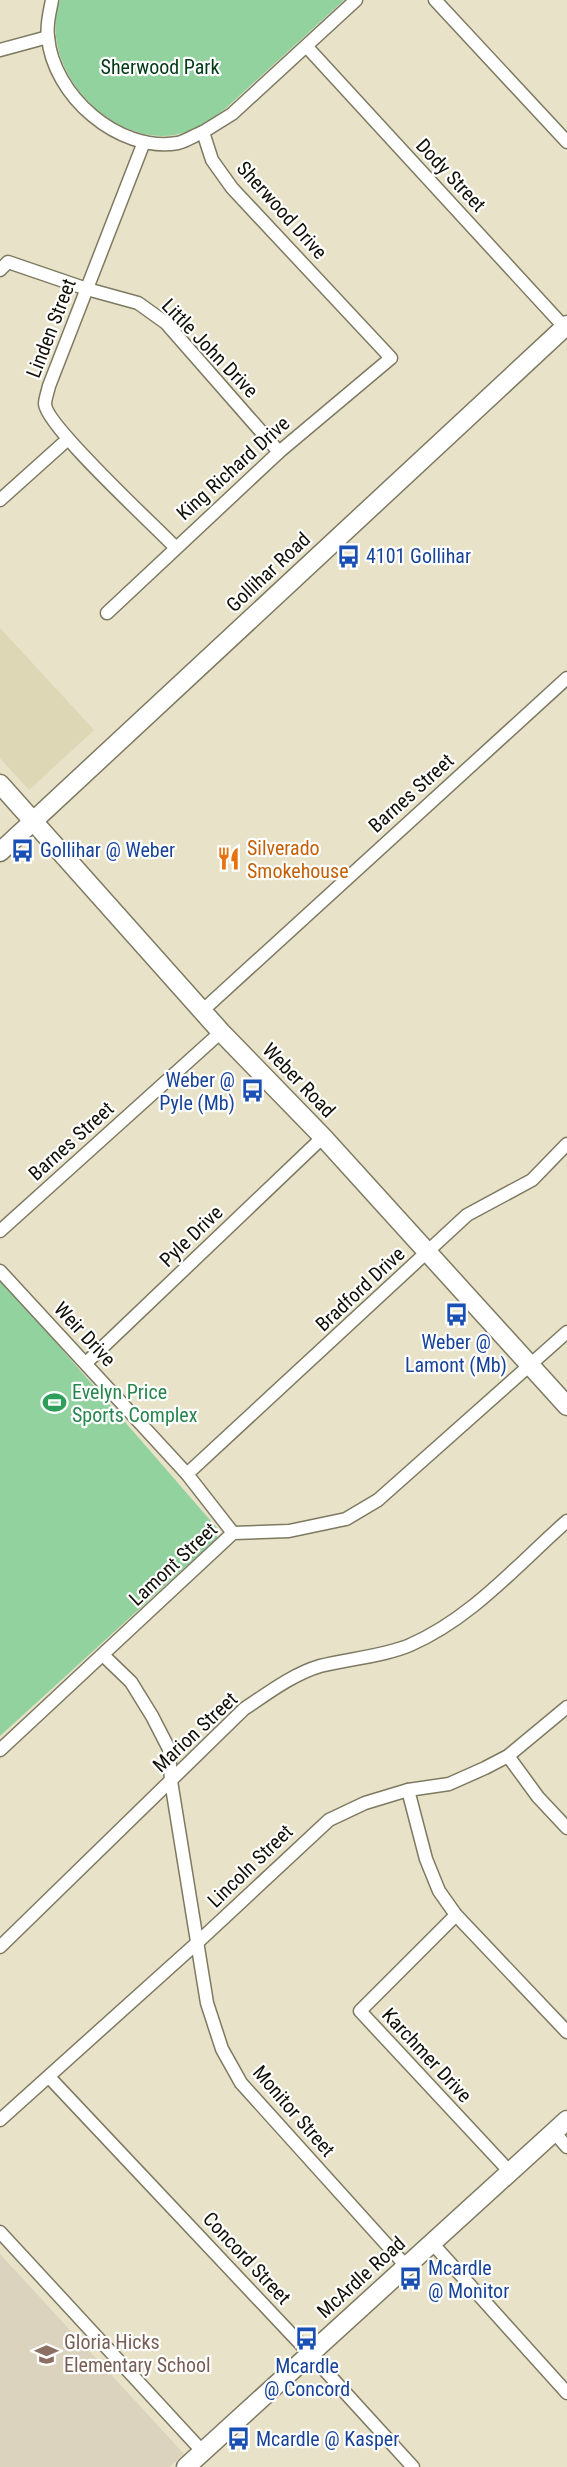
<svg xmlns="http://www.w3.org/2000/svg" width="567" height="2467" font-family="'Roboto Condensed',sans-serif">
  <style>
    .built { fill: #ddd7b6 }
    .education { fill: #dcd3be }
    .green { fill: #91d29e }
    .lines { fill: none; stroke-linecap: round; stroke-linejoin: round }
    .street-casing { stroke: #7e7a62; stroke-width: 15 }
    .secondary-casing { stroke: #7e7a62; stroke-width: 21 }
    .street { stroke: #fff; stroke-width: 12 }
    .secondary { stroke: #fff; stroke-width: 18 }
    .labels { text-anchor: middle; stroke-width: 4.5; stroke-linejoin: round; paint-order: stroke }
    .park-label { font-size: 20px; fill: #003a15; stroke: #fff }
    .street-label { font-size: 20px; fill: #121108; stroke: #fff }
    .transit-label { font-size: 20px; fill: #164399; stroke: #fff; text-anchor: start }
    .food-label { font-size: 20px; fill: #c56008; stroke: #fff; text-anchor: start }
    .leisure-label { font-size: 20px; fill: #27864d; stroke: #fff; text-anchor: start }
    .education-label { font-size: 20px; fill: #785e54; stroke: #fff; text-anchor: start }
  </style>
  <rect width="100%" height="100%" fill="#e7e2c8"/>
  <polygon class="built" points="0,628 94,730 29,790 0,758"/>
  <polygon class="education" points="0,2254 184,2454 169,2467 0,2467"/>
  <g class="green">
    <path d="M60,0H344L225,109C206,123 187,136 162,136C99,135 38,62 60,0Z"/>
    <polygon points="0,1278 217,1528 217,1538 0,1736"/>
  </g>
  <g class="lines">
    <defs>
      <g id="street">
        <path d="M52,0C50,12 46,24 48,37C53,95 118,153 178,143C186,141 195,135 203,132L212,160L232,188L391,358L279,452L107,613"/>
        <polyline points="435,0 567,142"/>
        <polyline points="307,47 567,330"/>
        <polyline points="0,50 48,37"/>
        <polyline points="203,132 232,114 356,0"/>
        <path d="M144,142L49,386C48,391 45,399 45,404C46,426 154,525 175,547"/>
        <polyline points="0,270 8,262 87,289 138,303 166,323 279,452"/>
        <polyline points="0,500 68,439"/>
        <polyline points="202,1011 567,678"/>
        <polyline points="0,1231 221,1032"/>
        <polyline points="0,1271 187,1474 233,1533"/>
        <polyline points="86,1363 323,1137"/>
        <polyline points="187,1474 467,1215 532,1180 567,1144"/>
        <polyline points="104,1656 131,1682 152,1716 169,1749 171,1781 207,2003 222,2049 241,2083 406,2266"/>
        <polyline points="0,1750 233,1533 289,1531 346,1519 378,1500 567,1332"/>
        <polyline points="508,1756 538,1797 567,1828"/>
        <polyline points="408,1790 426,1859 439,1891 456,1915 567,2032"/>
        <polyline points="456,1915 360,2011 510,2172"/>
        <path d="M0,1947L244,1709C268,1693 293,1674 320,1666C347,1659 385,1656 410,1645C472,1618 517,1565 567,1521"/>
        <polyline points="49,2077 310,2354 413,2467"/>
        <polyline points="0,2120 198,1942 329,1820 365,1803 408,1790 449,1784 485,1768 508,1756 567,1707"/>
        <polyline points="554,2132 567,2147"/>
        <polyline points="0,2232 203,2452"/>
        <polyline points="432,2243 567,2393"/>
      </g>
      <g id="secondary">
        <polyline points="0,784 221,1032 323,1137 567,1406"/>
        <polyline points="0,852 567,325"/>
        <polyline points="186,2467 567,2120"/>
      </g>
    </defs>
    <use href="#street" class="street-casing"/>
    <use href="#secondary" class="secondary-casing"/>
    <use href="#street" class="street"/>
    <use href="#secondary" class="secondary"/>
  </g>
  <defs>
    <symbol id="bus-bare" viewBox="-9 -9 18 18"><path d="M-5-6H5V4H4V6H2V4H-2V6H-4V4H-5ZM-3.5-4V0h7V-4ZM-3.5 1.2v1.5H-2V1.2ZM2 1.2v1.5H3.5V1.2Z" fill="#1a4fb4" stroke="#fff" stroke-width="2.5" paint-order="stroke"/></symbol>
    <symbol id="restaurant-bare" viewBox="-9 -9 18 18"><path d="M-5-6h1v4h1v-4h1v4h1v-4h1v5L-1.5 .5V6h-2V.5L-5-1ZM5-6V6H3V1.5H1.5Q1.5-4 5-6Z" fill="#e8710a" stroke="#fff" stroke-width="2.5" paint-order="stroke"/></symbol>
    <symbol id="stadium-bare" viewBox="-9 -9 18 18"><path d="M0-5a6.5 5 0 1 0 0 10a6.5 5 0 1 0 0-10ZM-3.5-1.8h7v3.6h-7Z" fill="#2e9e5b" stroke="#fff" stroke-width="2.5" paint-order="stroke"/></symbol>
    <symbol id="school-bare" viewBox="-9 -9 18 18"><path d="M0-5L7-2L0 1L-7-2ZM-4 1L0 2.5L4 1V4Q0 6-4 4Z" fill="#8d6e63" stroke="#fff" stroke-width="2.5" paint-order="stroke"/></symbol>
  </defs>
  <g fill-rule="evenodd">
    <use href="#bus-bare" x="332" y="540" width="33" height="33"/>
    <use href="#bus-bare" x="6" y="834" width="33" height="33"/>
    <use href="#restaurant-bare" x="212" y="842" width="33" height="33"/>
    <use href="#bus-bare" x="236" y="1074" width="33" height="33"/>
    <use href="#bus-bare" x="440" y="1298" width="33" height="33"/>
    <use href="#stadium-bare" x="38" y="1386" width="33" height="33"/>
    <use href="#bus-bare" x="394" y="2262" width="33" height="33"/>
    <use href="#bus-bare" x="290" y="2322" width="33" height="33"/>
    <use href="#school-bare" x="30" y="2338" width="33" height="33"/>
    <use href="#bus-bare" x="222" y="2422" width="33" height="33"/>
  </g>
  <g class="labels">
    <g class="park-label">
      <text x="160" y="74">Sherwood Park</text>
    </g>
    <g class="street-label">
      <text transform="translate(451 175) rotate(47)" y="7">Dody Street</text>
      <text transform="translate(282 210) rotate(48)" y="7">Sherwood Drive</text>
      <text transform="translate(51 328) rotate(-69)" y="7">Linden Street</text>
      <text transform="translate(210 348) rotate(46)" y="7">Little John Drive</text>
      <text transform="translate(233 468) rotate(-42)" y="7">King Richard Drive</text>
      <text transform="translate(268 572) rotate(-43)" y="7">Gollihar Road</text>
      <text transform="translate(411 793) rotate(-42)" y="7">Barnes Street</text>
      <text transform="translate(299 1080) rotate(46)" y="7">Weber Road</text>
      <text transform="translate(71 1141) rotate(-42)" y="7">Barnes Street</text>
      <text transform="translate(191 1236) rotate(-44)" y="7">Pyle Drive</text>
      <text transform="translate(360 1289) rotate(-43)" y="7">Bradford Drive</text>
      <text transform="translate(85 1334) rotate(47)" y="7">Weir Drive</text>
      <text transform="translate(173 1564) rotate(-43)" y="7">Lamont Street</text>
      <text transform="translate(195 1732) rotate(-43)" y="7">Marion Street</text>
      <text transform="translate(250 1866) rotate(-44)" y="7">Lincoln Street</text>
      <text transform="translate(427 2055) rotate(47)" y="7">Karchmer Drive</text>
      <text transform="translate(294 2111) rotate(49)" y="7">Monitor Street</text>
      <text transform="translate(247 2258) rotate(47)" y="7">Concord Street</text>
      <text transform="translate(361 2277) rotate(-42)" y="7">McArdle Road</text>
    </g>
    <g class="transit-label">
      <text x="366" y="563">4101 Gollihar</text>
      <text x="40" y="857">Gollihar @ Weber</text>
      <text x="235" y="1087" text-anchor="end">Weber @<tspan x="235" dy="23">Pyle (Mb)</tspan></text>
      <text x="456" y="1349" text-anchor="middle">Weber @<tspan x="456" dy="23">Lamont (Mb)</tspan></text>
      <text x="428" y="2275">Mcardle<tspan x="428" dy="23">@ Monitor</tspan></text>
      <text x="307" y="2373" text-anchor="middle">Mcardle<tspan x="307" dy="23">@ Concord</tspan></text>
      <text x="256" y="2446">Mcardle @ Kasper</text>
    </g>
    <g class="food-label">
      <text x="247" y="855">Silverado<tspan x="247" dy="23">Smokehouse</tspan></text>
    </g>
    <g class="leisure-label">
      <text x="72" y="1399">Evelyn Price<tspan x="72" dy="23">Sports Complex</tspan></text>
    </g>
    <g class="education-label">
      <text x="64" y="2349">Gloria Hicks<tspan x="64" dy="23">Elementary School</tspan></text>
    </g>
  </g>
</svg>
